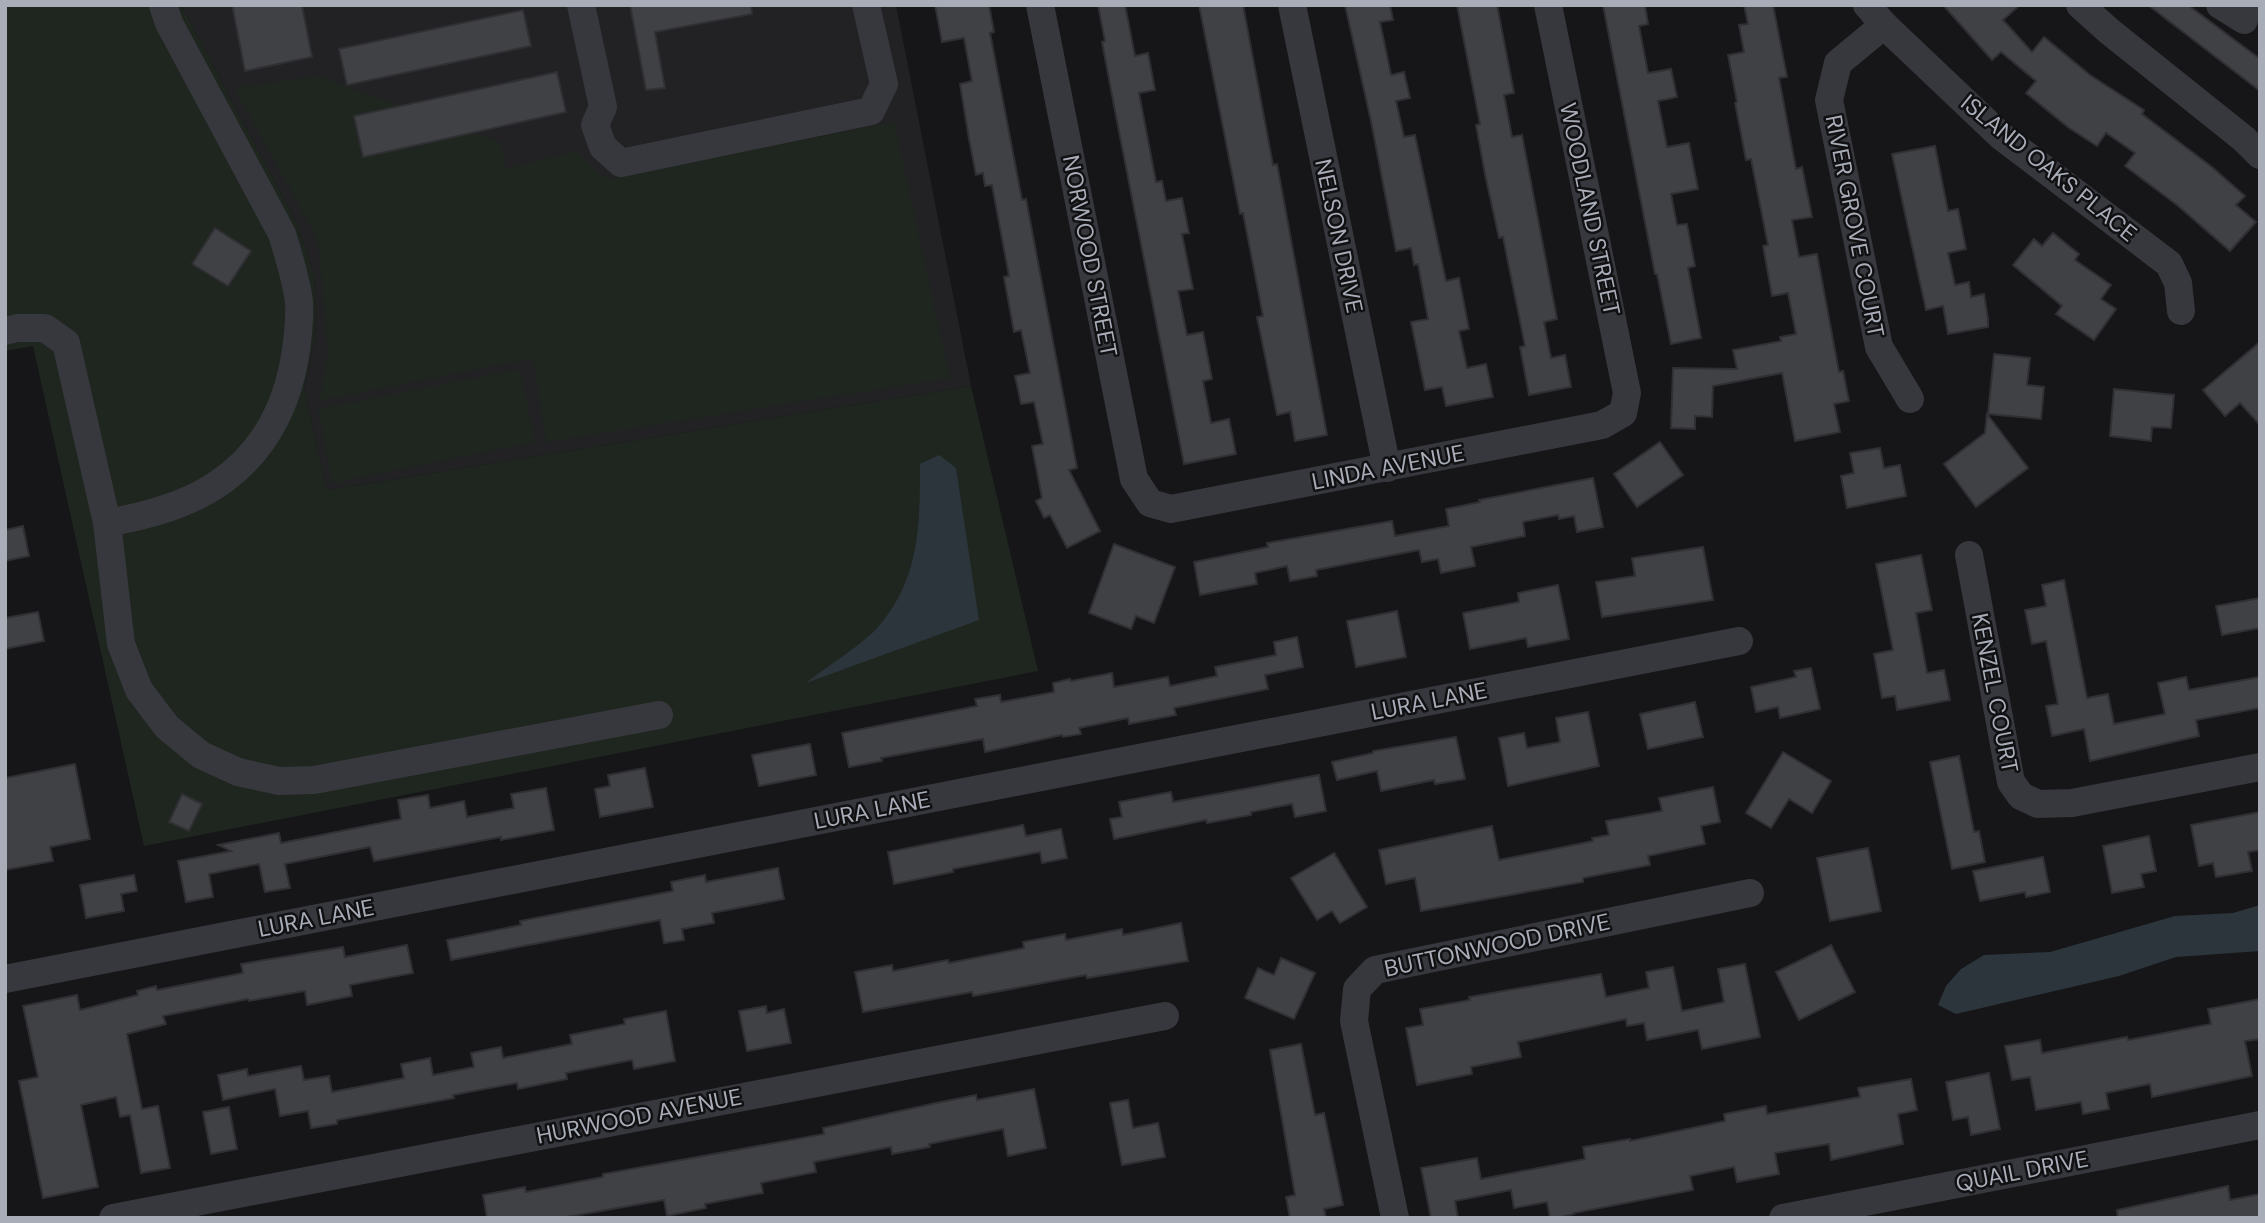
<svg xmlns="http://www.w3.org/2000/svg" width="2265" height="1223" font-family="'DM Sans',sans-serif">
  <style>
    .built { fill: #222225 }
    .green { fill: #1e261f }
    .water { fill: #2c353c }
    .building { fill: #404145; stroke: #303034; stroke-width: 2 }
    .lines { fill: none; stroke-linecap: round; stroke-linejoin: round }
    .minor { stroke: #37383d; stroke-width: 28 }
    .labels { text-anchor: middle; stroke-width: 5; stroke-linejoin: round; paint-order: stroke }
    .street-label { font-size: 23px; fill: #a8adb8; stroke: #111113 }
  </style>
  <rect width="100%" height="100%" fill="#161618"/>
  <polygon class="built" points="181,5 896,5 971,386 327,490 304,389 315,338 316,308 314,274 296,222"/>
  <g class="green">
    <polygon points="5,5 181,5 296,222 314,274 316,308 315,338 304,389 327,490 971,386 1038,671 144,846 33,346 5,351"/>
    <polygon points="318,76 501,143 506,169 578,151 606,179 894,122 950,378 546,442 533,358 319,401 328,353 318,240 234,88"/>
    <polygon points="520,369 535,442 332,483 318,409"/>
  </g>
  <g class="water">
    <path d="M939,455L956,468L979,620L806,683C826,667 862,645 878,627C920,579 920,524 920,464Z"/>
    <polygon points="2260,905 2260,951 2176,957 2119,976 1956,1014 1938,1005 1946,986 1961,969 1984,955 2050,952 2175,916 2233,913"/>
  </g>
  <g class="building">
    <polygon points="232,5 302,5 312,57 245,71"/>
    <polygon points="630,5 751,5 752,14 655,32 665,88 646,90"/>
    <polygon points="935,5 989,5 994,32 990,33 1022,200 1026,199 1077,468 1069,470 1100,531 1067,548 1050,515 1044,518 1036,501 1042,498 1032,446 1043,444 1034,402 1021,404 1015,376 1030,373 1021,330 1014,332 1004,277 1009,276 992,185 985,186 983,173 976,175 969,139 960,84 972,81 964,38 942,42"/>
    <polygon points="1098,5 1125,5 1135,56 1148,53 1155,90 1139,93 1156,182 1162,181 1166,201 1182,198 1189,233 1182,234 1193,289 1178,291 1187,335 1203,332 1212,379 1203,381 1211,423 1229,419 1236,454 1184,464 1116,116 1102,42 1105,41"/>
    <polygon points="1199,5 1243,5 1273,165 1277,164 1287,218 1327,435 1295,441 1290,412 1277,415 1257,317 1263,316 1243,213 1240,214"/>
    <polygon points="1345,5 1390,5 1393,20 1380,22 1391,75 1404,72 1410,98 1396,101 1404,137 1415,135 1446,281 1459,278 1469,329 1459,331 1467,368 1486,364 1493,397 1446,406 1442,387 1425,390 1411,322 1428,319 1418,264 1414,265 1411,248 1396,251 1371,121"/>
    <polygon points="1457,5 1497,5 1514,93 1504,95 1512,137 1522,135 1557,319 1544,322 1551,358 1565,355 1571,387 1529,395 1520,347 1525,346 1506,252 1503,237 1499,238 1485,174 1476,125 1480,124"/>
    <polygon points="1603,5 1645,5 1648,24 1639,26 1648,73 1671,69 1677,97 1658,101 1667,147 1689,143 1698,189 1671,194 1677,225 1687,224 1695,266 1688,268 1701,338 1671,344 1657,274 1655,274"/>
    <polygon points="1744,5 1773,5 1787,77 1779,78 1796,169 1802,167 1812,217 1792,220 1799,257 1817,254 1839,372 1843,371 1849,401 1834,404 1840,432 1795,441 1782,373 1713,386 1712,417 1695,416 1695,429 1671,428 1673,368 1737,369 1733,350 1781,341 1780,337 1796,334 1788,293 1772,296 1763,246 1768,245 1751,159 1746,160 1735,103 1737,102 1728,55 1744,52 1739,25 1748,24"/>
    <polygon points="1943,5 2020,5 2003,20 2032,52 2044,37 2090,75 2144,110 2142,114 2212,167 2245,196 2236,205 2256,222 2230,251 2177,205 2125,166 2135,153 2106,133 2097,146 2069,128 2026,93 2036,81 2001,52 1992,60"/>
    <polygon points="2148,5 2188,5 2260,59 2260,91"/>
    <polygon points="523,10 531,46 347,85 339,49"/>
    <polygon points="557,72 566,112 363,157 354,116"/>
    <polygon points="1935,146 1948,211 1958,209 1966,249 1948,253 1955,285 1969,282 1971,297 1984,294 1988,319 1988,327 1948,334 1943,306 1926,310 1892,154"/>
    <polygon points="215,228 251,251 228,286 192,264"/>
    <polygon points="2053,233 2079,254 2075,260 2111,285 2101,299 2116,309 2094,340 2056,314 2062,306 2013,265 2034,239 2042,246"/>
    <polygon points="2260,342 2260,425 2240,403 2225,416 2203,390"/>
    <polygon points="1994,354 2030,358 2027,385 2044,387 2041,419 1988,414"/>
    <polygon points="2114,389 2174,395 2171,428 2152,427 2151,441 2110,436"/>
    <polygon points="1987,414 2028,468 1976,507 1944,464 1985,433"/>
    <polygon points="1660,442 1683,475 1637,507 1614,474"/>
    <polygon points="1880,448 1884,468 1900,465 1906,496 1847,508 1841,476 1854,473 1850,453"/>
    <polygon points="1593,478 1603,527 1577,532 1574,516 1559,519 1558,515 1523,522 1525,536 1471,547 1475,566 1441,573 1438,559 1422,562 1419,550 1316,570 1317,576 1290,581 1287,566 1255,573 1257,584 1200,595 1194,562 1268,547 1267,543 1392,521 1395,536 1449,526 1446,509 1480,502 1479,500"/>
    <polygon points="23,526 29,556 5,561 5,530"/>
    <polygon points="1114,544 1175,567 1154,623 1136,616 1131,629 1089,613"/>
    <polygon points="1703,547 1713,600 1602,617 1596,582 1635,576 1632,558"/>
    <polygon points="1921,555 1932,610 1916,613 1927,673 1944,670 1950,700 1897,710 1895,696 1882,698 1874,654 1893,650 1876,564"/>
    <polygon points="2064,580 2087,698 2108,694 2114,724 2165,714 2158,683 2186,677 2189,690 2260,677 2260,708 2196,720 2199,736 2090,761 2084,729 2052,736 2046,706 2058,704 2046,641 2032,644 2025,610 2046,606 2042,585"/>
    <polygon points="1558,585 1569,639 1528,647 1526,638 1470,649 1463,613 1519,602 1518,593"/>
    <polygon points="2260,598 2260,628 2222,635 2216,606"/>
    <polygon points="1397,611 1406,657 1356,667 1347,621"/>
    <polygon points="38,612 44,641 5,649 5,618"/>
    <polygon points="1297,637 1303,667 1265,675 1268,689 1174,708 1176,715 1129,724 1128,718 1079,728 1081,734 1063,737 1062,735 985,752 983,739 881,758 882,761 849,767 842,733 977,706 975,699 1000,695 1001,702 1054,692 1053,683 1070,679 1071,681 1112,673 1114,687 1168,677 1170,686 1217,676 1215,667 1276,655 1274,642"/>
    <polygon points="1811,668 1820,709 1780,718 1778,707 1756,712 1751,687 1796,677 1794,671"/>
    <polygon points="1695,702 1703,737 1648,749 1640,714"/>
    <polygon points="1588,712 1599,766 1508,786 1499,738 1524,733 1527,748 1560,742 1556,718"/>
    <polygon points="1456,737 1465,779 1435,784 1434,780 1381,791 1377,771 1337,780 1332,762 1373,753 1373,751"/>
    <polygon points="810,744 816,775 759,786 752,755"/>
    <polygon points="1783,752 1831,781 1812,813 1789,799 1771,828 1746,813"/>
    <polygon points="1959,756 1974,832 1979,831 1985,862 1952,869 1930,762"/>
    <polygon points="75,764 90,839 50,847 53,861 5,870 5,778"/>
    <polygon points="645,768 653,807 600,817 595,789 610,786 608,775"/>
    <polygon points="1319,775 1326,811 1295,817 1292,804 1251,812 1251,815 1207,823 1206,820 1114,839 1110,819 1122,817 1119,802 1171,792 1173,802"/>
    <polygon points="1713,787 1720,822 1701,826 1705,844 1648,856 1650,865 1583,878 1583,882 1421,911 1415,878 1386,884 1379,850 1492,826 1499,860 1593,841 1592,838 1609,835 1606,821 1662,811 1659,798"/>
    <polygon points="546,788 554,830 501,840 501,837 374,861 370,847 285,864 290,888 265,892 259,864 209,874 213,897 186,902 178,861 231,851 218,845 279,833 281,843 401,819 398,800 428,795 430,808 464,801 467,817 514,808 511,794"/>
    <polygon points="182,794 202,804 189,831 169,822"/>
    <polygon points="2260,812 2260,850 2248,852 2252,871 2216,877 2213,863 2199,866 2191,825"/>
    <polygon points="1023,825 1026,836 1061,829 1067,858 1042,863 1040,852 953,869 953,872 894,884 888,852"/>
    <polygon points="2149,836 2156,871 2141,874 2144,887 2112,893 2103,846"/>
    <polygon points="1868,848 1881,911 1830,921 1817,858"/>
    <polygon points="1334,853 1367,907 1340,923 1332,911 1317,920 1291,878"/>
    <polygon points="2043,857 2050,892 2026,897 2025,892 1980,901 1973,871"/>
    <polygon points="778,868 784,899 712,913 714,923 682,929 684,940 664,943 660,920 451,960 447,940 521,925 520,921 673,891 671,882 705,875 706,882"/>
    <polygon points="134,875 137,891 121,894 124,911 86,918 80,885"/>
    <polygon points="1181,923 1188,961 1087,978 1086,975 973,996 972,992 863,1012 855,972 892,965 893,971 948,960 949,963 1024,948 1023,942 1065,934 1066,940 1122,929 1123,935"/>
    <polygon points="407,945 413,973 350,985 352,996 307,1005 305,991 249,1001 248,999 163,1016 166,1024 127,1034 142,1109 158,1106 170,1168 141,1173 130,1115 120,1117 116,1097 81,1105 98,1187 43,1198 19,1081 38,1077 23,1006 77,995 80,1010 138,995 137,991 156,986 157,990 243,973 241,964 343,947 345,957"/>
    <polygon points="1831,945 1855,992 1799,1020 1776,972"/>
    <polygon points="1281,958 1315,973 1294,1019 1245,998 1258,968 1274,975"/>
    <polygon points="1745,964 1760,1037 1702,1049 1698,1030 1647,1040 1644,1023 1627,1026 1626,1019 1518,1042 1521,1057 1471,1067 1472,1074 1417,1085 1406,1028 1423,1025 1420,1009 1470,1000 1469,997 1601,974 1606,997 1649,988 1646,972 1673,967 1682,1011 1724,1002 1718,969"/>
    <polygon points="2260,999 2260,1039 2245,1041 2252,1076 2152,1097 2150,1084 2106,1093 2109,1109 2083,1114 2081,1102 2036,1110 2030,1077 2012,1080 2005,1046 2040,1040 2042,1053 2127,1037 2128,1040 2211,1024 2208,1009"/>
    <polygon points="766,1006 767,1013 784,1009 791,1043 747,1051 739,1011"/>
    <polygon points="666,1011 675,1061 634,1069 632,1060 566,1073 567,1079 518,1089 517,1083 453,1095 454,1098 337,1120 337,1124 311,1128 308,1111 280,1116 275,1089 223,1100 218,1075 247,1069 248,1076 301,1066 304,1080 329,1076 332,1092 404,1078 401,1064 430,1058 433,1075 474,1067 471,1053 501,1047 503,1058 572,1044 570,1035 625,1024 624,1019"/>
    <polygon points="1301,1044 1315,1115 1324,1113 1343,1205 1324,1209 1326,1218 1290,1218 1286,1197 1295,1195 1270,1050"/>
    <polygon points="1989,1073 2000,1129 1971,1135 1968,1117 1953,1120 1946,1082"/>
    <polygon points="1911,1079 1917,1110 1898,1114 1903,1144 1831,1160 1829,1144 1775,1153 1779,1174 1737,1182 1734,1167 1690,1176 1693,1190 1574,1213 1574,1214 1557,1218 1550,1218 1547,1202 1514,1208 1511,1190 1455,1201 1458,1218 1431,1218 1421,1168 1477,1158 1481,1179 1585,1159 1583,1147 1630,1139 1630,1141 1725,1121 1724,1114 1766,1106 1767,1114 1860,1097 1858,1088"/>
    <polygon points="1034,1089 1046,1148 1008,1156 1003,1129 929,1144 930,1147 892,1154 891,1147 814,1162 816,1172 761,1183 763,1193 705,1204 706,1208 667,1216 664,1200 561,1218 487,1218 483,1195 525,1187 526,1192 603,1177 603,1174 824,1134 823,1128 936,1103 976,1095 977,1100"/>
    <polygon points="1128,1100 1133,1128 1158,1123 1165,1157 1122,1165 1110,1103"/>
    <polygon points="229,1107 237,1149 211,1154 203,1112"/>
    <polygon points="2228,1186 2230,1200 2260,1194 2260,1218 2118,1218 2117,1210"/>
  </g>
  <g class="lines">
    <g class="minor">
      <polyline points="581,5 603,107 595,125 603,147 621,163 871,111 884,84 866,5"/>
      <polyline points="1040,5 1134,479 1150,503 1171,509 1602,425 1623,413 1627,393 1548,5"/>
      <polyline points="1292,5 1387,468"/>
      <polyline points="1867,5 1884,25 2001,136 2169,264 2178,283 2181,311"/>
      <polyline points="2080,5 2109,31 2244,139 2260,155"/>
      <polyline points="2220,5 2244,20 2244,5"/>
      <polyline points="1884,25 1838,63 1829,100 1879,347 1910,399"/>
      <polyline points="5,331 17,328 45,328 66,343 107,523 121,644 139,690 167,727 201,755 238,772 279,781 314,780 659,715"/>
      <path d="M107,523C139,517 169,510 199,495C257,465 287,413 296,350C298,335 300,317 299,302C296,278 289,257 282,234L169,23L163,5"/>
      <polyline points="1969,555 2011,782 2021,796 2038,804 2072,803 2260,767"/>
      <polyline points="5,979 1739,641"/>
      <polyline points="113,1218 1165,1016"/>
      <polyline points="1395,1218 1354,1021 1357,989 1375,970 1750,893"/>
      <polyline points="1783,1218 2260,1125"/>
    </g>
  </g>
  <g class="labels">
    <g class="street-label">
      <text transform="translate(2049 168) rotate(39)" y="8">ISLAND OAKS PLACE</text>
      <text transform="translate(1590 209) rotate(78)" y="8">WOODLAND STREET</text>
      <text transform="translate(1855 226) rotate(79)" y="8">RIVER GROVE COURT</text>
      <text transform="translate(1339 236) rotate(78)" y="8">NELSON DRIVE</text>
      <text transform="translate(1090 256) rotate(79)" y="8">NORWOOD STREET</text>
      <text transform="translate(1388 467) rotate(-11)" y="8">LINDA AVENUE</text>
      <text transform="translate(1995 693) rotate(79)" y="8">KENZEL COURT</text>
      <text transform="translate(1429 701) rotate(-11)" y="8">LURA LANE</text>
      <text transform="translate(872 810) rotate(-11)" y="8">LURA LANE</text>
      <text transform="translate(316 918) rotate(-11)" y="8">LURA LANE</text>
      <text transform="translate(1497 945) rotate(-12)" y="8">BUTTONWOOD DRIVE</text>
      <text transform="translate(639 1116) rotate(-11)" y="8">HURWOOD AVENUE</text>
      <text transform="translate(2022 1171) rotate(-11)" y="8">QUAIL DRIVE</text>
    </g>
  </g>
  <rect width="2265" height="1223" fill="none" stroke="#a8adb8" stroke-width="14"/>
</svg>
